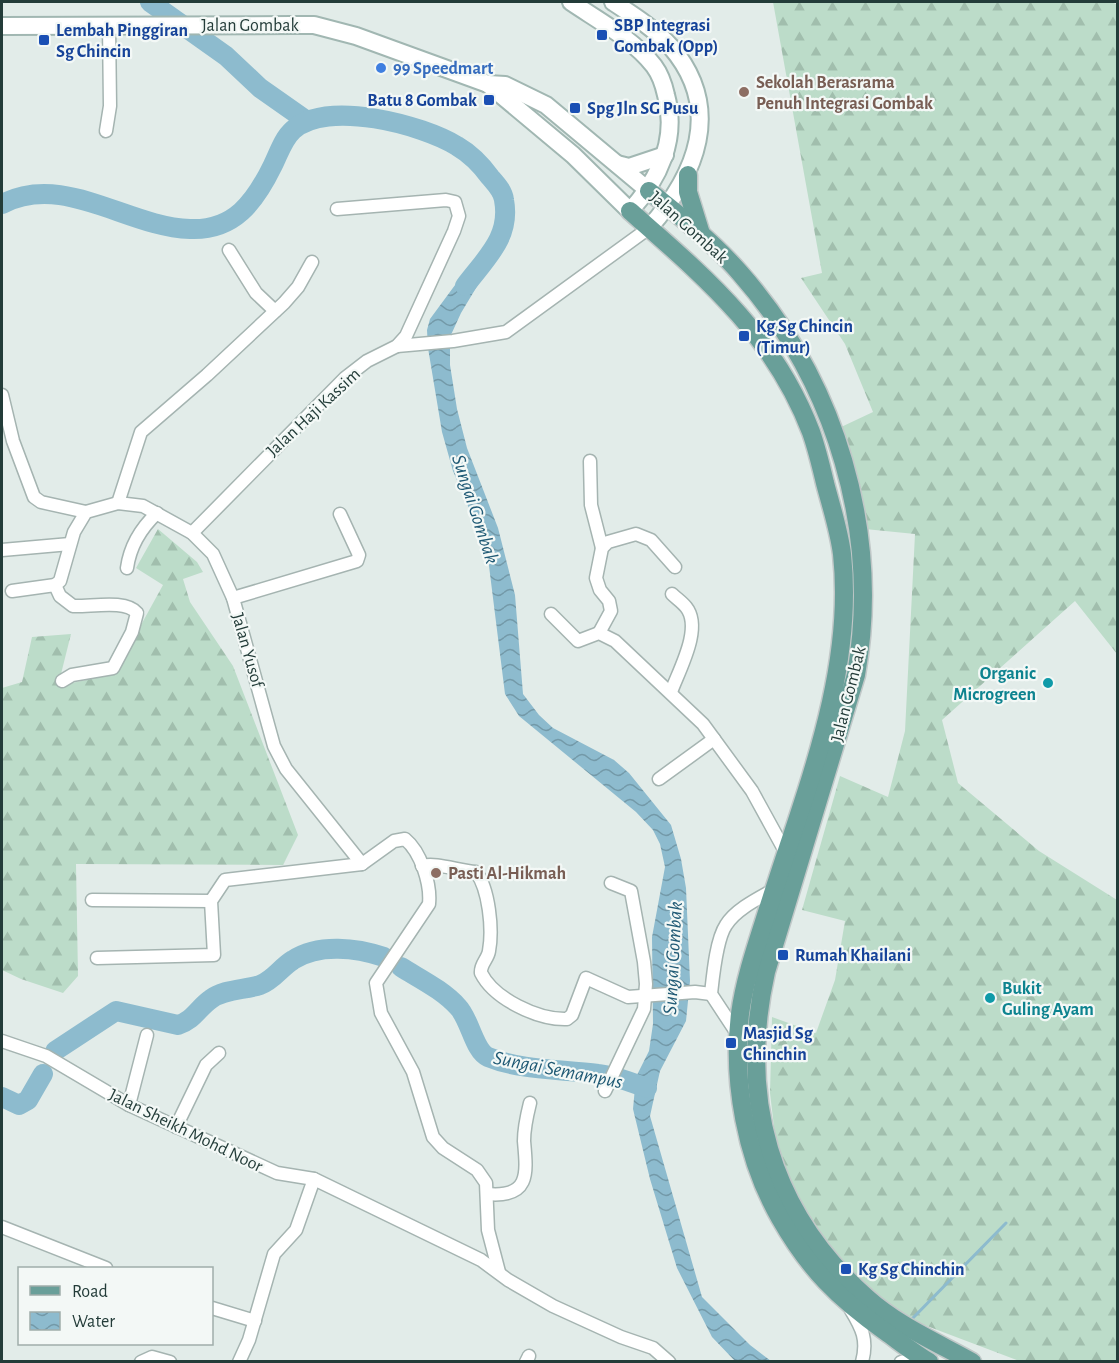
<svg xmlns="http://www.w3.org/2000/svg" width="1119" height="1363" font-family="'Alegreya Sans',sans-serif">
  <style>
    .forest { fill: url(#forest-firs) }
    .water { fill: url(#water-waves) }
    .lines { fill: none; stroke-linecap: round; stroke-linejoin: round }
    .stream { stroke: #8dbbce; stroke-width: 3 }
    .river { stroke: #8dbbce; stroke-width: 20 }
    .minor-casing { stroke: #a5b4b1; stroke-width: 15 }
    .secondary-casing { stroke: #a1b7b2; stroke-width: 20 }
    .primary-casing { stroke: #c1c8c8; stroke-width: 21 }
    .minor { stroke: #fff; stroke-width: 12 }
    .secondary { stroke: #fff; stroke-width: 16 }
    .primary { stroke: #699f99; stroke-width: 18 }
    .transit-dot { fill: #1a4fb4; stroke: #f3f8f6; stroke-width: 2 }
    .shop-dot { fill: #3f7fe0; stroke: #f3f8f6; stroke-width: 2 }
    .education-dot { fill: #8d6e63; stroke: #f3f8f6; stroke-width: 2 }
    .culture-dot { fill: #0f9aa8; stroke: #f3f8f6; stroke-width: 2 }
    .labels { text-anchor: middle; stroke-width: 4.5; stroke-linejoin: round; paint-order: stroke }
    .street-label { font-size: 18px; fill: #233c39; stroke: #f3f8f6 }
    .transit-label { font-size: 18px; font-weight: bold; fill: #164399; stroke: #f3f8f6; text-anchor: start }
    .shop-label { font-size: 18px; font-weight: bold; fill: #366cbe; stroke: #f3f8f6; text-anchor: start }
    .education-label { font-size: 18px; font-weight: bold; fill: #785e54; stroke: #f3f8f6; text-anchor: start }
    .culture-label { font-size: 18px; font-weight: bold; fill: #0d838f; stroke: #f3f8f6; text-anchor: end }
    .water-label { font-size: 20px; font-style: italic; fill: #205a75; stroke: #f3f8f6 }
  </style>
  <defs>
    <pattern id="forest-firs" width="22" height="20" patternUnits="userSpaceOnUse" patternTransform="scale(1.5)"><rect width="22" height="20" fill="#bcdcc9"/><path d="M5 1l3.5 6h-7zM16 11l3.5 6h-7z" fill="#a1bead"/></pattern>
    <pattern id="water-waves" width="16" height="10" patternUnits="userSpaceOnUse" patternTransform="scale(1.5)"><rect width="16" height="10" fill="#8dbbce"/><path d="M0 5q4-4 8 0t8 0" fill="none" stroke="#7399a8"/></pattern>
  </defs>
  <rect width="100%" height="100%" fill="#e2ece9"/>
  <g class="forest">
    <polygon points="773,2 1111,2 1118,5 1117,654 1075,601 942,720 958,783 1039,851 1117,900 1117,1361 1019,1361 919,1323 854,1280 806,1211 777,1152 770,1093 772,1017 816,1033 835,980 845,921 802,910 840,776 888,797 905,731 915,534 865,529 858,479 839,428 873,412 845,344 801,278 822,273"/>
    <polygon points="158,529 197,562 203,572 183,579 190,602 233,666 298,835 283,865 76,864 78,976 63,993 21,979 2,970 2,688 22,682 32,637 71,634 58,686 114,674 163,585 136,568"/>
  </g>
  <polygon class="water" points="472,262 488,268 461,313 450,337 450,365 457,409 467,448 498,528 515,595 523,694 539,715 553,728 614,760 629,773 671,825 681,859 686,888 690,981 686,1021 660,1071 650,1116 702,1297 750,1345 771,1361 735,1361 712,1337 677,1268 650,1179 633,1109 636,1077 649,1051 653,1024 652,937 665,867 660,844 653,830 636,812 519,716 505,694 487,550 453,471 442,432 428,348 427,330 430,319"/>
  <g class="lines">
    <polyline class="stream" points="911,1320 1006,1223"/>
    <g class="river">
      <polyline points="150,2 226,56 260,88 307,121"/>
      <path d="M2,204C64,172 127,227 190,229C234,231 255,202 273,165C279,153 283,139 293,130C327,99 423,125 457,146C469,153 482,166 490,177C496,184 503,191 504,200C511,237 486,258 465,286"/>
      <path d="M401,967C420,979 443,990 458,1007C470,1019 474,1051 488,1057C522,1071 563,1069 598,1074C615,1076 631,1082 647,1088"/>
      <path d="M55,1051L116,1011L178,1025C194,1020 198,1008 211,999C224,989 245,990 260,985C274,980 281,967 293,960C319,943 357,948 384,957"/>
      <polyline points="2,1097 19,1105 28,1100 43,1074"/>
    </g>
    <defs>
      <g id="minor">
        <polyline points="106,131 110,106 109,26"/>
        <polyline points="229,250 256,293 275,311"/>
        <polyline points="397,346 453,341 506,332 649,228"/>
        <polyline points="2,395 13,441 34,497 41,502 86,512"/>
        <polyline points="590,461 591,505 602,548"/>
        <polyline points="118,503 141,432 207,375 284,303 298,287 312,262"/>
        <polyline points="192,533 345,378 367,361 397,346 406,336 454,231 459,216 455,202 446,200 337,209"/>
        <polyline points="2,550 70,544"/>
        <path d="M127,568C130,546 140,529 157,513"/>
        <path d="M55,585L60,596L73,606C90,607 126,599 137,613L132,632L113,668L72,675L62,681"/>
        <polyline points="12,591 55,585 60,581 74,532 86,512 118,503 143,506 192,533 213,554 233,598 274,746 286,769 362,864"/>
        <polyline points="233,598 357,561 359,555 340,514"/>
        <polyline points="551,614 578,641 599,633 615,641 703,724 752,791 786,853"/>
        <polyline points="599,633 611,611 609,601 600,590 596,578 602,548 608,542 636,534 651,540 675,567"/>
        <path d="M671,692C679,670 703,628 686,607C682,602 676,598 672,594"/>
        <polyline points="659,779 714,739"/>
        <path d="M422,866C436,862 459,871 476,872C489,889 493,929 489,951C488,959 480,964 481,973C494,999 538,1020 567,1019L572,1015L586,978L628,997L695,992L711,994"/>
        <polyline points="92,900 211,901"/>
        <path d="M97,958L214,955L211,901L225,880L362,864L394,841L405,839C421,852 431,884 429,904L376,983L381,1013L413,1072L433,1137L443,1148L477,1170L486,1183L488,1230L499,1272"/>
        <path d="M738,1035L711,994C713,976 716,940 726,925C736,909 759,898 775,889"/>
        <polyline points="2,1041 46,1056 129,1105 277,1173 314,1179 481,1260 508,1280 553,1306 621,1337 653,1348 669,1362"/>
        <polyline points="605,1091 644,1009 646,984 644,962 631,891 611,883"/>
        <polyline points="129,1105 147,1035"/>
        <polyline points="176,1127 206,1065 219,1053"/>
        <path d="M487,1194C530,1198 527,1174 524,1141C524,1128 527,1115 530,1103"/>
        <polyline points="2,1227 106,1268"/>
        <polyline points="212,1308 255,1321"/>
        <path d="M851,1310C862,1328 868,1340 862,1362"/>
        <polyline points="141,1362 152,1357 170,1362"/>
        <polyline points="239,1362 249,1340 274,1254 296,1230 314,1179"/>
        <polyline points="526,1362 529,1356"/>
        <polyline points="901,1362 922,1357"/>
      </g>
      <g id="secondary">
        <path d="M613,2C633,15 655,29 671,47C724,109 696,175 649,228"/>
        <polyline points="2,26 293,25 314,25 356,36 488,84 505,85 546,105 649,191"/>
        <path d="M488,84L573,155L630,211C659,179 678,139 666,95C664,86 660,74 654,66C633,39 599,21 571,2"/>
        <polyline points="617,164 629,167 665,155"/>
      </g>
      <g id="primary">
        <polyline points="688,175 688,192 701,234"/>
        <path d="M649,191C679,215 715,244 740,273C836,382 881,532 856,675L766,972C738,1096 769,1212 867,1298C897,1325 936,1342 972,1362"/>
        <path d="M630,211C706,278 774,335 811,432C817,449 821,466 825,483C831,506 839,530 842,554C855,674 804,794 769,906C758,941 745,977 740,1014C732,1081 746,1159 780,1218C809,1269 838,1298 886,1332C900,1342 914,1353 929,1362"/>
      </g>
    </defs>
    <use href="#minor" class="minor-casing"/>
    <use href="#secondary" class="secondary-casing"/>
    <use href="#primary" class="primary-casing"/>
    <use href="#minor" class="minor"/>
    <use href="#secondary" class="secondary"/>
    <use href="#primary" class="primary"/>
  </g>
  <g class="transit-dot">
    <rect x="596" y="29" width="12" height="12" rx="3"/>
    <rect x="38" y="34" width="12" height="12" rx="3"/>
    <rect x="483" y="94" width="12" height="12" rx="3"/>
    <rect x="569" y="102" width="12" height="12" rx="3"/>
    <rect x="738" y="330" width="12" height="12" rx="3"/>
    <rect x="777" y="949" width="12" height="12" rx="3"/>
    <rect x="725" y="1037" width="12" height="12" rx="3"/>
    <rect x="840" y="1263" width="12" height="12" rx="3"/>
  </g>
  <circle class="shop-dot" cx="381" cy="68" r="6"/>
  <g class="education-dot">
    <circle cx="744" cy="92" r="6"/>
    <circle cx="436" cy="873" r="6"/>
  </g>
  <g class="culture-dot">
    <circle cx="1048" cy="683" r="6"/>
    <circle cx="990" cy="998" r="6"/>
  </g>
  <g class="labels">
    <g class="street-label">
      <text x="250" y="31">Jalan Gombak</text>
      <text transform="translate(689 227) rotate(42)" y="6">Jalan Gombak</text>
      <text transform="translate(313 412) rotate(-43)" y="6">Jalan Haji Kassim</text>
      <text transform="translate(248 650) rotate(74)" y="6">Jalan Yusof</text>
      <text transform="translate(848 694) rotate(-76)" y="6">Jalan Gombak</text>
      <text transform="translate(186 1130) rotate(26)" y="6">Jalan Sheikh Mohd Noor</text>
    </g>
    <g class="transit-label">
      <text x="614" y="31">SBP Integrasi<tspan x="614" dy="21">Gombak (Opp)</tspan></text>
      <text x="56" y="36">Lembah Pinggiran<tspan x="56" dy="21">Sg Chincin</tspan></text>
      <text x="477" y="106" text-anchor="end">Batu 8 Gombak</text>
      <text x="587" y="114">Spg Jln SG Pusu</text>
      <text x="756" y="332">Kg Sg Chincin<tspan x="756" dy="21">(Timur)</tspan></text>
      <text x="795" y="961">Rumah Khailani</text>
      <text x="743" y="1039">Masjid Sg<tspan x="743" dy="21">Chinchin</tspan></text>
      <text x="858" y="1275">Kg Sg Chinchin</text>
    </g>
    <g class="shop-label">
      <text x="393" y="74">99 Speedmart</text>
    </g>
    <g class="education-label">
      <text x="756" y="88">Sekolah Berasrama<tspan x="756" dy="21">Penuh Integrasi Gombak</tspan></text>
      <text x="448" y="879">Pasti Al-Hikmah</text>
    </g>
    <g class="culture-label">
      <text x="1036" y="679">Organic<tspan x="1036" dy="21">Microgreen</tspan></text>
      <text x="1002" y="994" text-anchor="start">Bukit<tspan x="1002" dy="21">Guling Ayam</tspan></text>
    </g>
    <g class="water-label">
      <text transform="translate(476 509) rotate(72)" y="7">Sungai Gombak</text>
      <text transform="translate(672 958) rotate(-87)" y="7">Sungai Gombak</text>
      <text transform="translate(558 1069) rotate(11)" y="7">Sungai Semampus</text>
    </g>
  </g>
  <rect width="1119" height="1363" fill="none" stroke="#233c39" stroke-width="6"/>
  <rect x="18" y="1267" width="195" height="78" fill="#f3f8f6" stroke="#a0adaa" stroke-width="1.5"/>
  <rect x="30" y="1286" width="30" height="9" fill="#699f99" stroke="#a0adaa" stroke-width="1.5"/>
  <text x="72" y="1297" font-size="18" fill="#233c39">Road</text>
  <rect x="30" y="1312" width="30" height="18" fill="url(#water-waves)" stroke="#a0adaa" stroke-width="1.5"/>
  <text x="72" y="1327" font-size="18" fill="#233c39">Water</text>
</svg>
